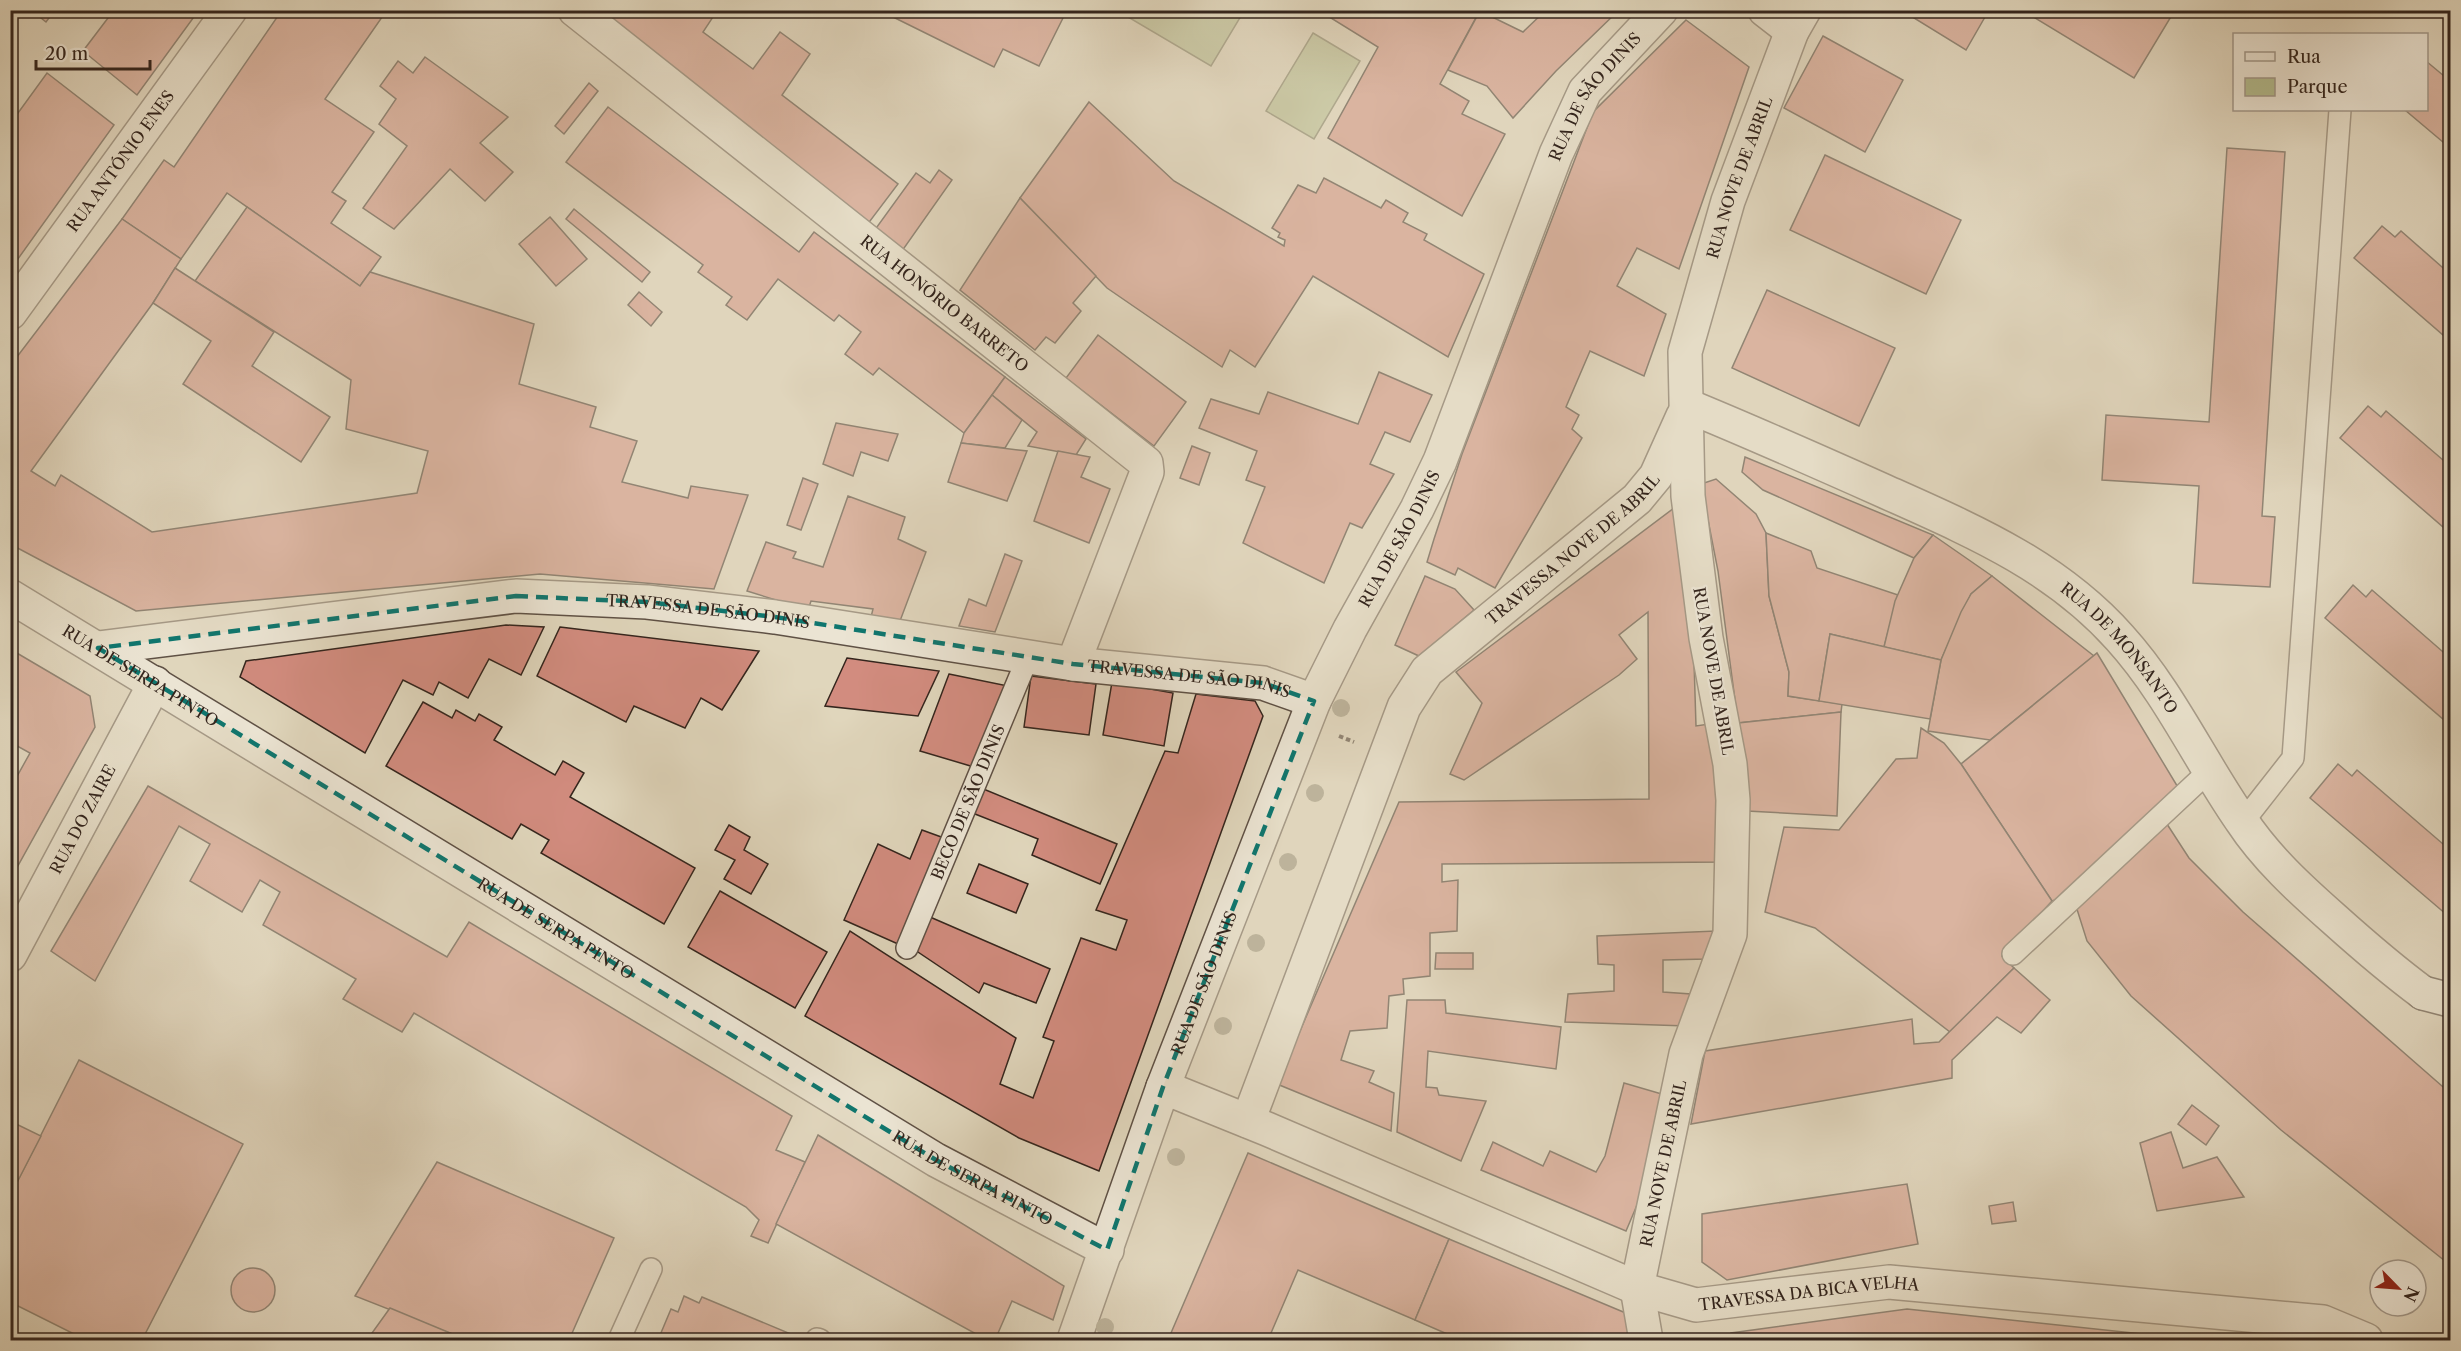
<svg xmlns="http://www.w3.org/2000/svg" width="2461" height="1351" font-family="'Libre Caslon Text',serif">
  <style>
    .green { fill: #b4bd8f; stroke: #747156; stroke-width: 1.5 }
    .building { fill: #d28c7f; stroke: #34251d; stroke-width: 1.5 }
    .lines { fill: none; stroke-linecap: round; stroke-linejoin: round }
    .service-casing { stroke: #5f5145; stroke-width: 24 }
    .minor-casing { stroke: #5f5145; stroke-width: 36 }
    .tertiary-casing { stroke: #5f5145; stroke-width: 36 }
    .secondary-casing { stroke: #34251d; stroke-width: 36 }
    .path { stroke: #34251d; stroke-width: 4; stroke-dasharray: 4.5 3; stroke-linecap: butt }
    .service { stroke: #ebe4d3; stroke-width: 21 }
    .minor { stroke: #ebe4d3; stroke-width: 33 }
    .tertiary { stroke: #ebe4d3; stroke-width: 33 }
    .secondary { stroke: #ebe4d3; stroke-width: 33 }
    .tree { fill: #938a74 }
    .marked { fill: none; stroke: #0f766e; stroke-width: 4.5; stroke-dasharray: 12 8; stroke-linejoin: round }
    .labels { text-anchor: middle; stroke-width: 4.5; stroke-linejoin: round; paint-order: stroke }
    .street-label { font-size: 16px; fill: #34251d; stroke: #ebe4d3 }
  </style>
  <rect width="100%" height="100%" fill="#e0d6bc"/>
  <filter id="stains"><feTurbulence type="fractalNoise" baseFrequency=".00333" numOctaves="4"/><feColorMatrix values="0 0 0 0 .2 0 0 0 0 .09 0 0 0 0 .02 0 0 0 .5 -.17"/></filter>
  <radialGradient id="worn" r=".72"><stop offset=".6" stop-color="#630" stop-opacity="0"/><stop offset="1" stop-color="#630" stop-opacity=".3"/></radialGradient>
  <g class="green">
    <polygon points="1132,11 1132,10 1244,11 1211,66 1128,17"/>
    <polygon points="1313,33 1360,61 1314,139 1266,111"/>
  </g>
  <g class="building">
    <polygon points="31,10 55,10 46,22"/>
    <polygon points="101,10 199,10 137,95 83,51 108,18"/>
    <polygon points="282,10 387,10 325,99 374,132 332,192 346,201 331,223 381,257 360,286 227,193 181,259 122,219 164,160 174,167"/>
    <polygon points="597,10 704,10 713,17 703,32 753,69 780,32 810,54 782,95 898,184 867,225"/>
    <polygon points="886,10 1067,10 1039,66 1003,49 994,67 885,13"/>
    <polygon points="1318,10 1480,10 1440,84 1469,101 1462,114 1505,134 1462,216 1328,138 1378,47"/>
    <polygon points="1546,10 1619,10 1556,71 1513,118 1487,86 1448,70 1480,11 1523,32"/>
    <polygon points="1901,10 1989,10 1966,50"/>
    <polygon points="2022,10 2175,10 2134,78"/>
    <polygon points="1686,20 1749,67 1679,269 1637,248 1617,286 1666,314 1644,376 1590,351 1566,407 1579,415 1572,429 1582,438 1495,588 1458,568 1455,575 1427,562 1434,539 1462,454 1593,112"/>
    <polygon points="1823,36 1903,80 1865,152 1784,108"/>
    <polygon points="425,57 508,117 480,143 513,172 485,201 450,169 394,229 363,208 407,146 379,124 396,99 380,86 398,61 413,73"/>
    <polygon points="2426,61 2450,81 2450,148 2405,110 2426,110"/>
    <polygon points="47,73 114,125 10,270 10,124"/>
    <polygon points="589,83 598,91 564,134 555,126"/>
    <polygon points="1089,102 1174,181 1284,246 1285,240 1278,237 1280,233 1272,228 1298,185 1316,193 1324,178 1381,208 1386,200 1408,213 1403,222 1427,234 1424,240 1484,274 1448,357 1313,276 1255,367 1230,350 1222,367 1107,288 1020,198"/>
    <polygon points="608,107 799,252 814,232 1005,377 964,433 879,368 873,375 845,354 861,332 839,315 834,321 778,279 747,320 726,305 732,297 698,272 703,265 566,162"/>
    <polygon points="2227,148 2285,152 2262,516 2275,517 2270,587 2193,583 2199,486 2102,480 2106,415 2209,422"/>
    <polygon points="1825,155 1961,220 1926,294 1790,230"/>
    <polygon points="939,170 952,180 902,251 874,231 916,173 930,183"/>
    <polygon points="1020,198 1096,276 1073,303 1081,311 1055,343 1046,337 1035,350 960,290"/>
    <polygon points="247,207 360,286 370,272 534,324 519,384 596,407 590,427 637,441 622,482 688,498 691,486 748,495 714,589 540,574 136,611 10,544 10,366 122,219 181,259 153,303 31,471 55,486 61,475 152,532 417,493 428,451 346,429 351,380 195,281"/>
    <polygon points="574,209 650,272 642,282 566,219"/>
    <polygon points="550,217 587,259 556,286 519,244"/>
    <polygon points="2382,226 2395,237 2401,231 2450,274 2450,341 2354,258"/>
    <polygon points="175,268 274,332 252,366 330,417 301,462 183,384 211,341 153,303"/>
    <polygon points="1767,290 1895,348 1859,426 1732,368"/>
    <polygon points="639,292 662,312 651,326 628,305"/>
    <polygon points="1098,335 1186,402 1154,446 1066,378"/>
    <polygon points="1379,372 1432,395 1410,442 1385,432 1370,464 1394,474 1362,528 1350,523 1324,583 1243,543 1265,487 1246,480 1257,451 1199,428 1211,399 1259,414 1268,392 1358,424"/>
    <polygon points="1005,377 1086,439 1076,455 1028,446 1037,432 992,395"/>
    <polygon points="992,395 1022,420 1005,448 961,443 964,433"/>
    <polygon points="2368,406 2381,417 2386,411 2450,466 2450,533 2340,438"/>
    <polygon points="836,423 898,434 888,461 861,452 853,476 823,464"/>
    <polygon points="961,443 1027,451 1007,501 948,482"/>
    <polygon points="1192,446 1210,453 1199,485 1180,478"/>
    <polygon points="1058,451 1090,457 1081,477 1110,489 1089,543 1034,521"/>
    <polygon points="1745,457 1933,535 1914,558 1763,490 1742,472"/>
    <polygon points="803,478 818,484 801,530 787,525"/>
    <polygon points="1716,479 1756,514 1766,533 1769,596 1789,672 1788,696 1842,704 1841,712 1738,723 1718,571 1701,484"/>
    <polygon points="848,496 905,517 898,539 926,552 900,621 871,617 873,609 811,601 807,613 777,608 779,601 747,591 766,542 796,552 793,558 823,567"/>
    <polygon points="1678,505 1692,597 1696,726 1716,723 1725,862 1442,864 1442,882 1458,880 1457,931 1430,933 1430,976 1403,979 1404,994 1389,996 1387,1028 1350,1031 1341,1060 1374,1071 1369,1082 1394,1093 1391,1131 1277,1084 1399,802 1649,799 1648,612 1619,635 1637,659 1619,675 1464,780 1450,774 1482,703 1456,672"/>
    <polygon points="1766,533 1811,551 1817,568 1898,595 1884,647 1830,634 1819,701 1788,696 1789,672 1769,596"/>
    <polygon points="1933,535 1992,576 1971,594 1941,660 1884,647 1895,601 1914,558"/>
    <polygon points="1005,554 1022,561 995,632 959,626 969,599 986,606"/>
    <polygon points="1425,576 1455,589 1474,610 1419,656 1395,645"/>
    <polygon points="1992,576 2094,656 1990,740 1928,731 1941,660 1961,612 1971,594"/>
    <polygon points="2353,585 2366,597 2372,590 2450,658 2450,725 2325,618"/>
    <polygon points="506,625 544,627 521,675 489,659 468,698 439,682 433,695 403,680 365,753 240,677 246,661"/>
    <polygon points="560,627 759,651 722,710 701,698 685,728 634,706 626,722 537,676"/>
    <polygon points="1830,634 1941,660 1930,719 1819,701"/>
    <polygon points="10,649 90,696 95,727 10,880 10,789 30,753 10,742"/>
    <polygon points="2097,653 2179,789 2068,896 2052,901 1961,764"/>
    <polygon points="847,658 939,671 918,716 825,706"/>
    <polygon points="949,674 1008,686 974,767 920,751"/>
    <polygon points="1031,676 1096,684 1089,735 1024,727"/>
    <polygon points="1112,682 1173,693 1164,746 1103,735"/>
    <polygon points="1196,694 1255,701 1263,716 1099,1171 1019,1138 805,1016 850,931 1016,1038 1000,1084 1033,1098 1054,1041 1043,1037 1081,938 1116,950 1127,920 1096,910 1165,751 1178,753"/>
    <polygon points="423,702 452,718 456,710 475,721 479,714 502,727 494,740 555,775 563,761 584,773 570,797 695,868 664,924 541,853 549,840 521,824 512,839 386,766"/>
    <polygon points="1841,712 1837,816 1747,811 1738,723"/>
    <polygon points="1921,728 1944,743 1961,764 2052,901 2002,956 2014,968 1950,1032 1815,928 1765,912 1784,827 1839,830 1896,759 1917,758"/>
    <polygon points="2338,764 2352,776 2357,770 2450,850 2450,911 2447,915 2310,798"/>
    <polygon points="148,786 447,957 469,922 792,1116 776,1150 805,1162 768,1243 751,1236 759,1220 746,1207 414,1013 402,1032 343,999 356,979 263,925 280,892 260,880 242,912 190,881 210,844 179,826 95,981 51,951"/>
    <polygon points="981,788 1117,844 1100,884 1032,855 1038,839 970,812"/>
    <polygon points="2165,821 2189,858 2243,912 2450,1093 2450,1265 2281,1130 2131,996 2087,941 2075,903"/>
    <polygon points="729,825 750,837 744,850 768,864 751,894 724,879 735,860 715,850"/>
    <polygon points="922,830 944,838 898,944 844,920 878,844 910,859"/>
    <polygon points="979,864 1028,884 1016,913 967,893"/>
    <polygon points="720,891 827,952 795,1008 688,947"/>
    <polygon points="930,917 1050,969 1036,1003 984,983 979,993 915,950"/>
    <polygon points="1716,931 1707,959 1663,960 1663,992 1691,994 1687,1026 1565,1022 1568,994 1614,991 1614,965 1598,964 1597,936"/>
    <polygon points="1436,953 1473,953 1473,969 1435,969"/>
    <polygon points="2014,968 2050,1000 2021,1033 1997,1017 1952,1060 1952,1078 1691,1124 1705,1051 1912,1019 1914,1044 1939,1042"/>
    <polygon points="1407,1000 1445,1000 1446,1013 1561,1027 1556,1069 1428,1051 1426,1087 1437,1088 1439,1095 1486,1101 1461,1161 1397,1132"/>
    <polygon points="79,1060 243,1144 142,1340 86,1340 10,1302 10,1196"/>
    <polygon points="1624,1083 1672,1097 1657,1158 1626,1231 1481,1170 1493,1142 1543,1166 1550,1151 1596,1172 1605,1156"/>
    <polygon points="2192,1105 2219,1126 2206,1145 2178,1124"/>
    <polygon points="10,1121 41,1136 10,1196"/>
    <polygon points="2171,1132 2183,1168 2217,1157 2244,1197 2157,1211 2140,1143"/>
    <polygon points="818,1135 1064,1286 1053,1320 1012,1301 995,1340 987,1340 776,1224"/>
    <polygon points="1248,1153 1449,1239 1415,1320 1298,1270 1268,1340 1168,1340"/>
    <polygon points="437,1162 614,1238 569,1340 467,1340 355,1296"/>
    <polygon points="1907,1184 1918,1244 1727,1280 1702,1262 1702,1214"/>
    <polygon points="2013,1202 2016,1221 1992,1224 1989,1206"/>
    <polygon points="1449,1239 1640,1319 1631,1340 1461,1340 1415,1320"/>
    <circle cx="253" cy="1290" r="22"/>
    <polygon points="684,1296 699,1303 702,1297 805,1340 658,1340 671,1309 678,1312"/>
    <polygon points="390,1308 467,1340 367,1340"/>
    <polygon points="1907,1309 2199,1340 1731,1340 1731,1333"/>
  </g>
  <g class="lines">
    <defs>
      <g id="service">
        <polyline points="2242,823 2293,758 2340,110"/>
        <path id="s1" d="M907,948L1028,657"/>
        <polyline points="2013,954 2209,771"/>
        <polyline points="817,1339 820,1340"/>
        <polyline points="619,1340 651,1269"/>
      </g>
      <g id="minor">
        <path id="s2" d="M575,10L1146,463L1147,472L1073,664"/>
        <polyline points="1765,10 1792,31"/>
        <path id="s3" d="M10,313L230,10"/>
        <path id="s4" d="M1688,406C1754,433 1819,462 1884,491C1971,530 2055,565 2120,638C2169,692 2200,761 2241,820C2266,858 2300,889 2334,919C2363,945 2392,970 2423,993"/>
        <path id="s5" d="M98,648L516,596L647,602L775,617L1073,664L1263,683L1314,701"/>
        <path id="s6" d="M10,955L155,683"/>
        <path id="s7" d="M1163,1087L1267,1129L1637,1288L1696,1305L1889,1282L2323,1322L2366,1340"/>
        <path id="s8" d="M1248,1121L1404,707L1427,671L1637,499L1656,476L1683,416"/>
        <path id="s9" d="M1646,1340L1637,1288L1651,1220L1686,1054L1730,934L1733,800L1730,764L1706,638L1688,496L1685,352L1728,201L1792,31L1804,10"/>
      </g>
      <g id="tertiary">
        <path id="s10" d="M10,596L936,1160L1107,1250"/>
        <path id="s11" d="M1074,1340L1163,1087L1314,701L1350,629L1417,509L1440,461L1556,154L1585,91L1661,10"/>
      </g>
      <polyline id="secondary" points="2423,993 2450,1000"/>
    </defs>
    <use href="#service" class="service-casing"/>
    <use href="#minor" class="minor-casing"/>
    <use href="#tertiary" class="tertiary-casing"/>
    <use href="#secondary" class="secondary-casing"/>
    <polyline class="path" points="1339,736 1354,742"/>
    <use href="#service" class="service"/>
    <use href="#minor" class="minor"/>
    <use href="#tertiary" class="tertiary"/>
    <use href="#secondary" class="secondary"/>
  </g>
  <g class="tree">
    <circle cx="1341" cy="708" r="9"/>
    <circle cx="1315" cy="793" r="9"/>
    <circle cx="1288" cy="862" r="9"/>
    <circle cx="1256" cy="943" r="9"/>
    <circle cx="1223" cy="1026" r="9"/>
    <circle cx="1176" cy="1157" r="9"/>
    <circle cx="1105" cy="1327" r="9"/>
  </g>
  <path d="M0 0H2461V1351H0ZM516,596L647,602L775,617L1073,664L1263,683L1314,701L1163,1087L1107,1250L936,1160L98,648Z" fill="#e0d6bc" fill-opacity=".55" fill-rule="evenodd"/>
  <path class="marked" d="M516,596L647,602L775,617L1073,664L1263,683L1314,701L1163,1087L1107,1250L936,1160L98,648Z"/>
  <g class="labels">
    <g class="street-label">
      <text dy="6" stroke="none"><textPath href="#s11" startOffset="1352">RUA DE SÃO DINIS</textPath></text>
      <text dy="6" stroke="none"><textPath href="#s3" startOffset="188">RUA ANTÓNIO ENES</textPath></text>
      <text dy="6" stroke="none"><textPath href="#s9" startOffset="1188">RUA NOVE DE ABRIL</textPath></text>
      <text dy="6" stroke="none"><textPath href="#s2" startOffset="472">RUA HONÓRIO BARRETO</textPath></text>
      <text dy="6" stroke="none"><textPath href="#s11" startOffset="866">RUA DE SÃO DINIS</textPath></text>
      <text dy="6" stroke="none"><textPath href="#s8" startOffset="675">TRAVESSA NOVE DE ABRIL</textPath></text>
      <text dy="6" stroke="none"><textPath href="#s5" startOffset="614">TRAVESSA DE SÃO DINIS</textPath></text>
      <text dy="6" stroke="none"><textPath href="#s4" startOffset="501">RUA DE MONSANTO</textPath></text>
      <text transform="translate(1714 671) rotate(80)" y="6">RUA NOVE DE ABRIL</text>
      <text dy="6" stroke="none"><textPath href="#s10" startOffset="153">RUA DE SERPA PINTO</textPath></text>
      <text dy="6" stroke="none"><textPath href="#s5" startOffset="1100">TRAVESSA DE SÃO DINIS</textPath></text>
      <text dy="6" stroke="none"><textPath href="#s1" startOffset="158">BECO DE SÃO DINIS</textPath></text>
      <text dy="6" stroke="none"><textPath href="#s6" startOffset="154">RUA DO ZAIRE</textPath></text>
      <text dy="6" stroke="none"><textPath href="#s10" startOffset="639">RUA DE SERPA PINTO</textPath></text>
      <text dy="6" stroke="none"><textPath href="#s11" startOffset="380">RUA DE SÃO DINIS</textPath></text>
      <text dy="6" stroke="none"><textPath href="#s9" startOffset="180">RUA NOVE DE ABRIL</textPath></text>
      <text dy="6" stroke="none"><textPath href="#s10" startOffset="1125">RUA DE SERPA PINTO</textPath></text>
      <text dy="6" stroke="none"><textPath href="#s7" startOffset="690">TRAVESSA DA BICA VELHA</textPath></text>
    </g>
  </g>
  <rect width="2461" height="1351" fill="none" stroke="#e0d6bc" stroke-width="36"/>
  <rect x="12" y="12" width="2437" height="1327" fill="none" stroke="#34251d" stroke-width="3"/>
  <rect x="18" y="18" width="2425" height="1315" fill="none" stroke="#34251d" stroke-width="1.5"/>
  <rect x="2233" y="33" width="195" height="78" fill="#ebe4d3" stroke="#a2988a" stroke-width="1.5"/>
  <rect x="2245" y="52" width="30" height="9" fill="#ebe4d3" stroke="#a2988a" stroke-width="1.5"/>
  <text x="2287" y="63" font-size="18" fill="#34251d">Rua</text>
  <rect x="2245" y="78" width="30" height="18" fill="#b4bd8f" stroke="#a2988a" stroke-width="1.5"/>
  <text x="2287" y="93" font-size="18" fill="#34251d">Parque</text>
  <g transform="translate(2398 1288) rotate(115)"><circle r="28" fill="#ebe4d3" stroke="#a2988a" stroke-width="1.5"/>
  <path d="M0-4.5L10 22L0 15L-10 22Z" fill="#8f2418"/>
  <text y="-9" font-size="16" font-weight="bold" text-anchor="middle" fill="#34251d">N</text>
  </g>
  <path d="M36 60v9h114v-9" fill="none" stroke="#34251d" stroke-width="3"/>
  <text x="45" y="60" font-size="18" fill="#34251d" stroke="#ebe4d3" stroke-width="4.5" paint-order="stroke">20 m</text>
  <rect width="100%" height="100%" filter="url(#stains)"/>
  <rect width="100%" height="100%" fill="url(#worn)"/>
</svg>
